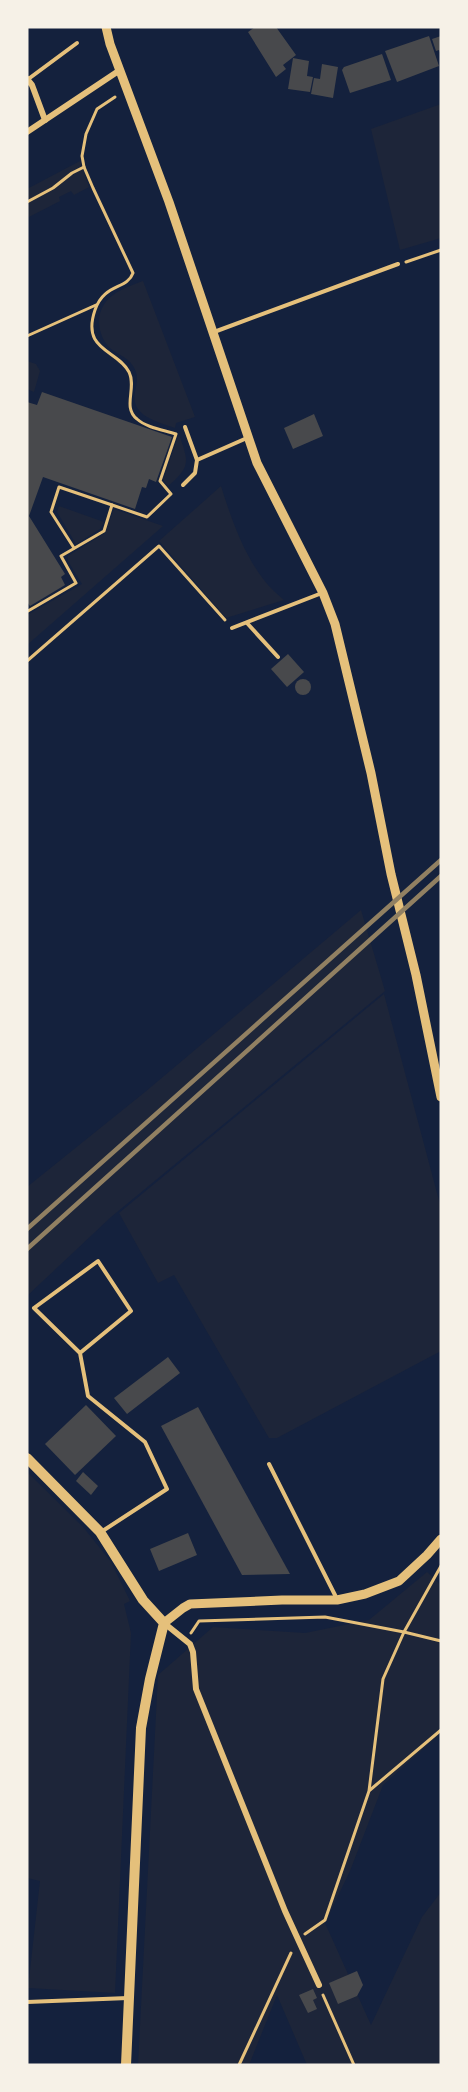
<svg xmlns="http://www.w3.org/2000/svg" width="468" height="2092" font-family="Lato,sans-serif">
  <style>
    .green { fill: #1d2539 }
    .building { fill: #48494c }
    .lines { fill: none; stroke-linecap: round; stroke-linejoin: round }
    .path { stroke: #e5c07b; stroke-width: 3 }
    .service { stroke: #e5c07b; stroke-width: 4 }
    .minor { stroke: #e5c07b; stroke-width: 6 }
    .tertiary { stroke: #e5c07b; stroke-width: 9 }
    .secondary { stroke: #e5c07b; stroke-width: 10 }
    .rail { stroke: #918062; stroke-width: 4.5 }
  </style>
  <rect width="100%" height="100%" fill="#14213d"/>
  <g class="green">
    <polygon points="441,104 441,238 400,250 371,129"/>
    <polygon points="80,161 89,187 74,195 71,191 59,197 60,201 29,217 27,213 27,189"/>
    <path d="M143,281L195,417L176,423L175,428C158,422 130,416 135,392C137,382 139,375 133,366C127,356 115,354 108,346C102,339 99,330 99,321C100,296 124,288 143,281Z"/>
    <polygon points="27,361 36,364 40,371 34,392 27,389"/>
    <path d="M179,434C188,461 192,466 168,486L163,480Z"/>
    <path d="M221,486C231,518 243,553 264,580C270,588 277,594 284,600L226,618L159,541Z"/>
    <polygon points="59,506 104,522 100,529 76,544 57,512"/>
    <polygon points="114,509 163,526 27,645 27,615 82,584 68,561 68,556 105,533"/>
    <polygon points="361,910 385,991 111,1217 27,1296 27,1187 145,1092"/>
    <polygon points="384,994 441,1208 441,1351 277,1438 269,1438 174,1275 158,1283 119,1213"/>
    <polygon points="27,1472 83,1527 111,1562 130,1601 124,1604 131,1633 115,1993 28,1988 40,1881 27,1878"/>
    <polygon points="427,1572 441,1585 441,1733 383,1785 350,1871 325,1923 371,2025 422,1917 441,1892 441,2065 307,2065 277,1995 249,2065 138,2065 158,1675 213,1627 305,1633 369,1620"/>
  </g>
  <g class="building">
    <polygon points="255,27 276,27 296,55 283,65 286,69 276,77 248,32"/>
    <polygon points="429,36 439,66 397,82 385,51"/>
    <polygon points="441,36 441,55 439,50 436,51 432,39"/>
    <polygon points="382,54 391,80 350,93 342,70 344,67"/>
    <polygon points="293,58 309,61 307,76 313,77 310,92 288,89"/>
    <polygon points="322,64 338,67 333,98 311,94 314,78 320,79"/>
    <polygon points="42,392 172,437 156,482 149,479 146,488 142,487 135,509 43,477 29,516 65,574 61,577 65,585 30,606 27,602 27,402 37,405"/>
    <polygon points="314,414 323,436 293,449 284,428"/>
    <polygon points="288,654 304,672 287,687 271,669"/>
    <circle cx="303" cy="687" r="8"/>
    <polygon points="168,1357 180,1373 127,1414 114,1398"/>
    <polygon points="86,1405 116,1436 75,1475 45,1444"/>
    <polygon points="198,1407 290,1574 242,1575 161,1426"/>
    <polygon points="83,1472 98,1486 91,1495 76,1481"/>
    <polygon points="188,1533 197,1555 159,1571 150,1549"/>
    <polygon points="357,1971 363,1985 357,1996 338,2004 329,1983"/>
    <polygon points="313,1989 317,1998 313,2000 317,2009 308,2013 299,1995"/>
  </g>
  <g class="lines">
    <g class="path">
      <polyline points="27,202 53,188 72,173 84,167"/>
      <polyline points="406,262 441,250"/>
      <polyline points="27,336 96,305"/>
      <polyline points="74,548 51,512 59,487 112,505"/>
      <path d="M27,610L28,611L76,583L61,556L104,531L112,505L147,517L171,494L160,481L176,434C164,430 147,428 137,419C122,407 137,388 129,372C117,349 81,351 95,310C104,283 127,290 133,273L93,188L84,167L82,156L86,134L97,109L115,97"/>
      <polyline points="27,661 159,546 225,620"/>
      <polyline points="191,1633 199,1621 325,1617 404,1632 441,1641"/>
      <polyline points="370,1790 441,1730"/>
      <polyline points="305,1934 325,1920 369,1791 383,1679 404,1632 441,1566"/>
      <polyline points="323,1995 354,2065"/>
      <polyline points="239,2065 291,1953"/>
    </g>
    <g class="service">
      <polyline points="27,80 77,43"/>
      <polyline points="214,332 398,264"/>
      <polyline points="185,427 197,460"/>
      <polyline points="183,485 195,473 197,460 247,438"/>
      <polyline points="247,623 278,657"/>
      <polyline points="232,628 322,593"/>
      <polyline points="80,1353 34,1308 98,1261 131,1311 80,1353 88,1396 145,1442 167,1489 101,1532"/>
      <polyline points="269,1464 337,1599"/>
      <polyline points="27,2002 128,1998"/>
    </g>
    <g class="minor">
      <polyline points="27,79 32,85 45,120"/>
      <polyline points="27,132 120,70"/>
      <polyline points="164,1623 190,1644 193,1652 196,1689 285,1911 319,1985"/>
    </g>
    <g class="tertiary">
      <polyline points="106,27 110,44 169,202 257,463 323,593 335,624 371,773 391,874 416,975 441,1097"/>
      <polyline points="164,1623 183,1608 190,1604 282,1600 337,1600 365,1594 399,1581 427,1555 441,1539"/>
    </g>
    <polyline class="secondary" points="27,1458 100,1532 143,1600 164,1623 150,1679 141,1728 126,2065"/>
    <g class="rail">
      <polyline points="27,1229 441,860"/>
      <polyline points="27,1249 441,876"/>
    </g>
  </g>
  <rect width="468" height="2092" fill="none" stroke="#f6f1e7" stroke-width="57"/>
</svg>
